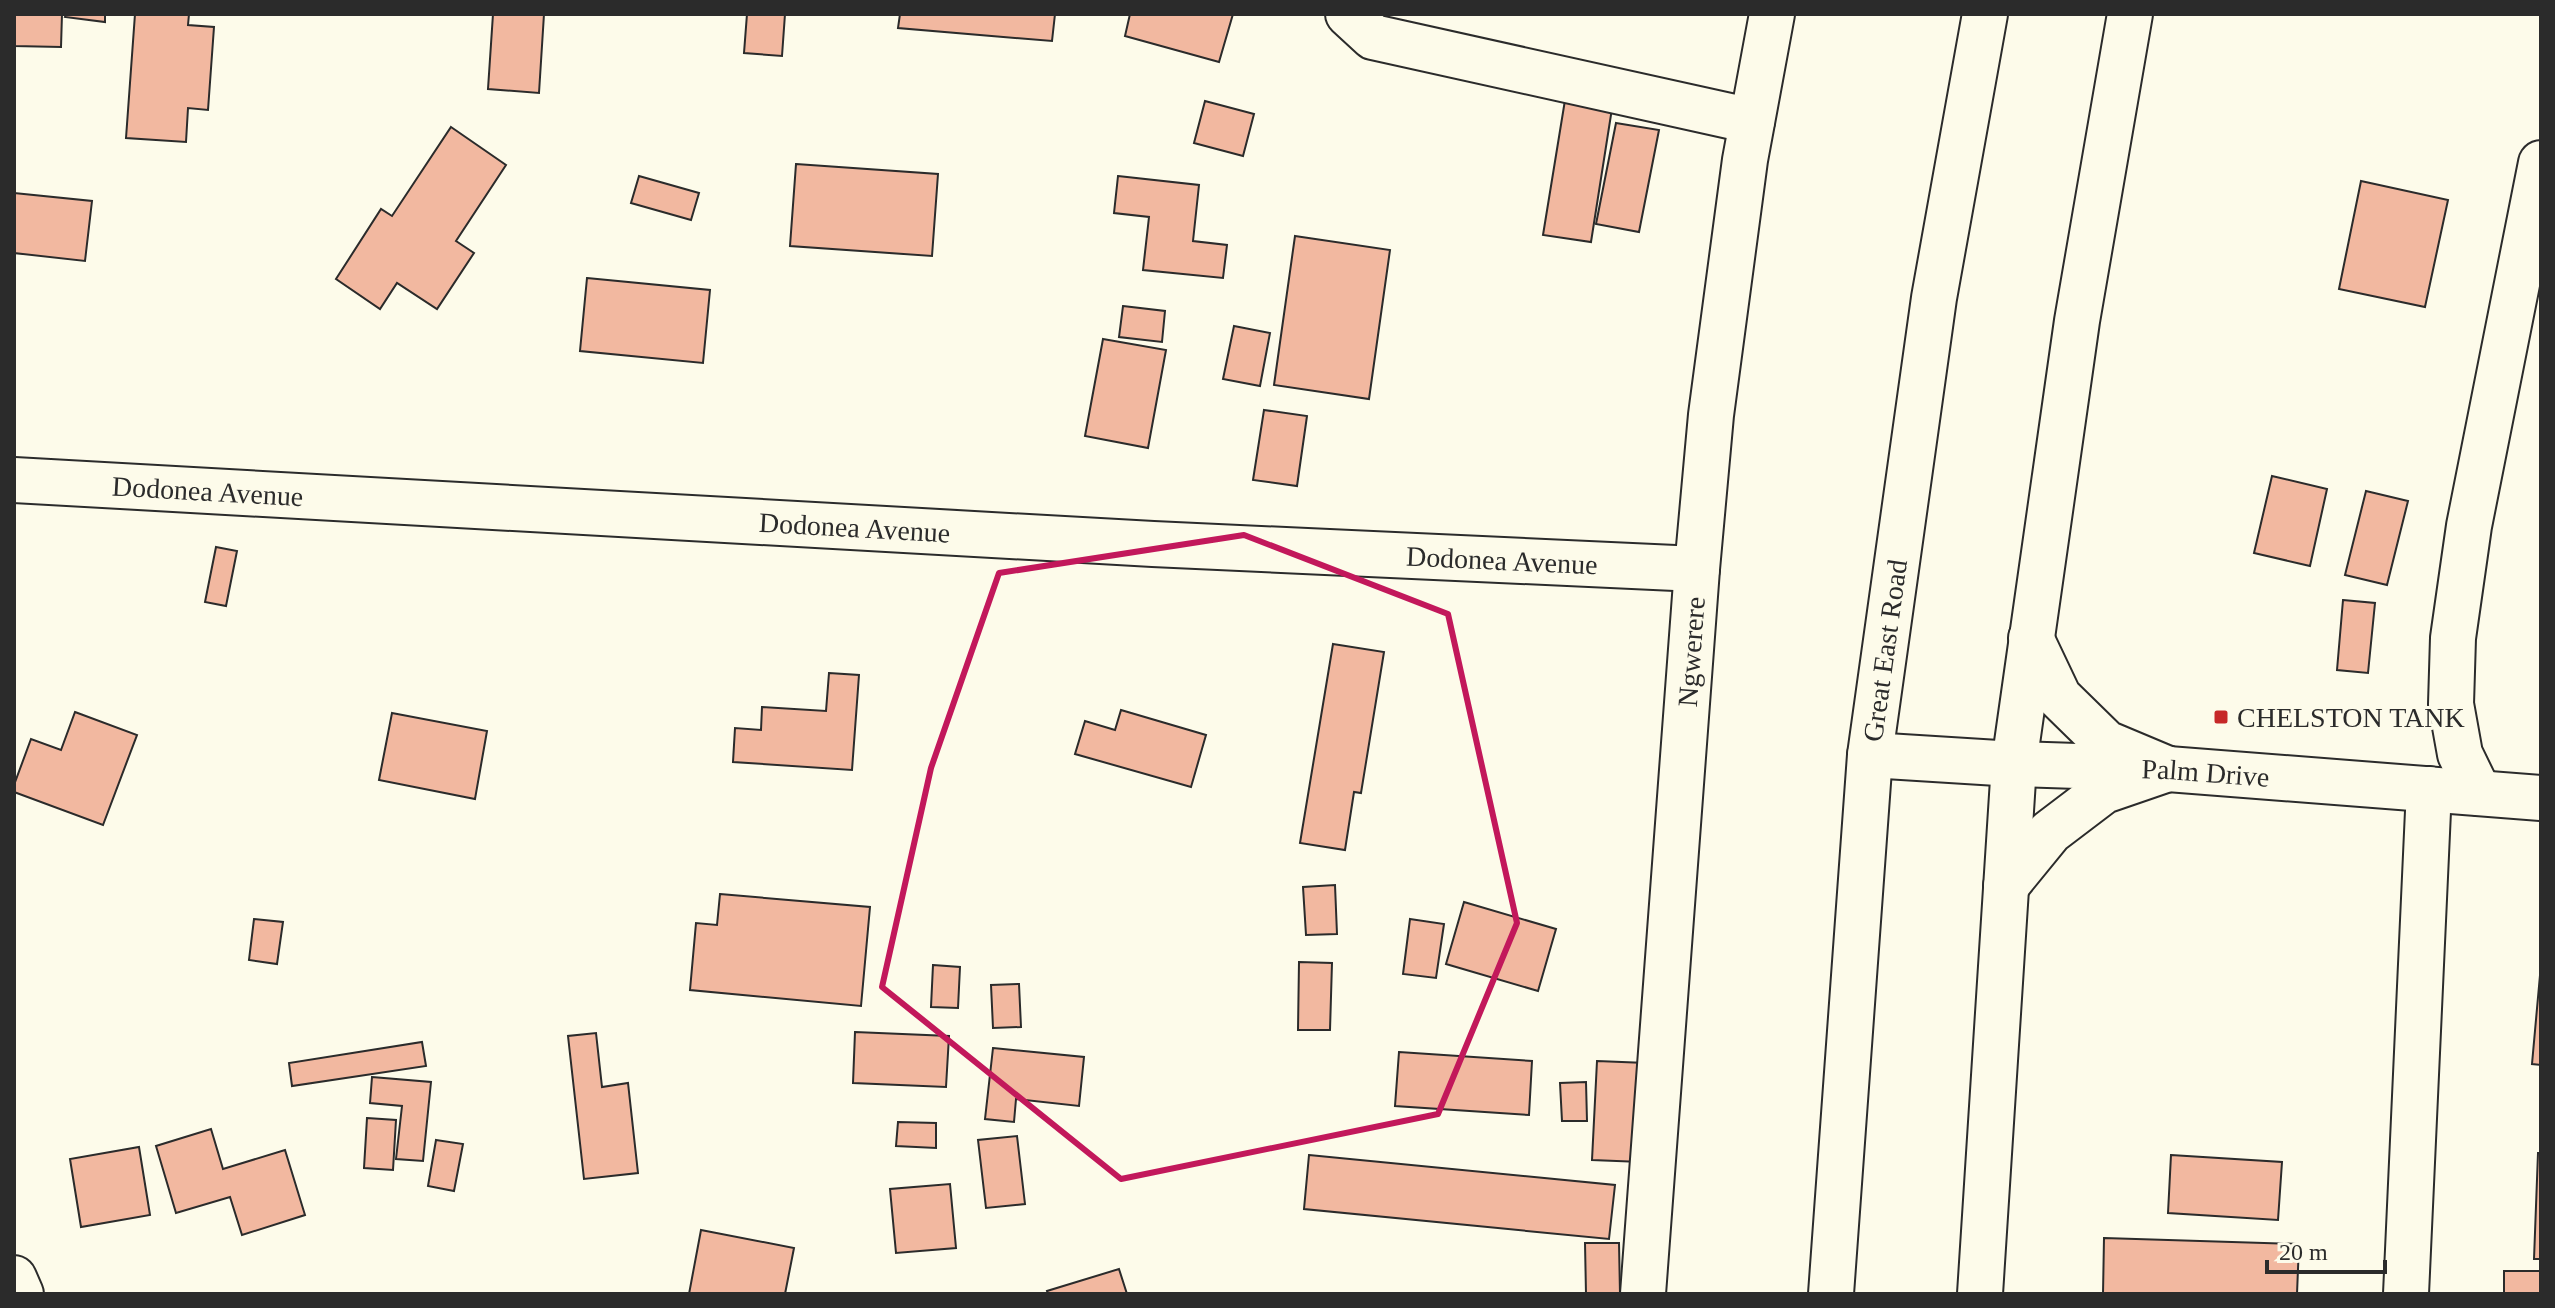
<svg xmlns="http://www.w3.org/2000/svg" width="2555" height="1308" font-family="Georgia,serif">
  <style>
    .building { fill: #f2b8a0; stroke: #2b2b2b; stroke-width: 2 }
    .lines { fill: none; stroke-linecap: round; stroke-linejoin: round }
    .minor-casing { stroke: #2b2b2b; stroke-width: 48 }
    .major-casing { stroke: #2b2b2b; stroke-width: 48 }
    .minor { stroke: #fdfbea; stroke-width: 44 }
    .major { stroke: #fdfbea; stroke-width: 44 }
    .marked { fill: none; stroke: #c2185b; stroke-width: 6; stroke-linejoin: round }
    .poi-dot { fill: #c62828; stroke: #fdfbea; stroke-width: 3 }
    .labels { text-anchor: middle; stroke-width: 6; stroke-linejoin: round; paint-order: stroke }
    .street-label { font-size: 28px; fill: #2b2b2b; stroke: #fdfbea }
    .poi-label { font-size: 28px; fill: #2b2b2b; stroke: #fdfbea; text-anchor: start }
  </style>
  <rect width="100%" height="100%" fill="#fdfbea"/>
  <g class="building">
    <polygon points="15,14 62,14 61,47 14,46"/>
    <polygon points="66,14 105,14 105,22 65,17"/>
    <polygon points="135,14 189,14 188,25 214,27 208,110 188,108 186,142 126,138"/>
    <polygon points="493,14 544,14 539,93 488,89"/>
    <polygon points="747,14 785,14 782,56 744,53"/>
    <polygon points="900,14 1055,14 1052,41 898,28"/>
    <polygon points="1130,14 1233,14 1219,62 1125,36"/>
    <polygon points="1566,94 1613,102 1591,242 1543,235"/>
    <polygon points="1205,101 1254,114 1243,156 1194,143"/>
    <polygon points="1616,123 1659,130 1639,232 1596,224"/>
    <polygon points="451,127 506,165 456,241 474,253 437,309 397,283 380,309 336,279 381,209 392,216"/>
    <polygon points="796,164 938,174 932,256 790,246"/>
    <polygon points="639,176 699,193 691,220 631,203"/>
    <polygon points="1118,176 1199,185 1193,241 1227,245 1223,278 1143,270 1149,217 1114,213"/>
    <polygon points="2361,181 2448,200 2425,307 2339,289"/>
    <polygon points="14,193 92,201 85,261 14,253"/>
    <polygon points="1295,236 1390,250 1369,399 1274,385"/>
    <polygon points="587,278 710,290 703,363 580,351"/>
    <polygon points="1123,306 1165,311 1162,342 1119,337"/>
    <polygon points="1234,326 1270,333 1260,386 1223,379"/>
    <polygon points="1103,339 1166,350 1148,448 1085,436"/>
    <polygon points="1264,410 1307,416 1297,486 1253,480"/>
    <polygon points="2272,476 2327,489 2310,566 2254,553"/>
    <polygon points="2366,491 2408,501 2387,585 2345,575"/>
    <polygon points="216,547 237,551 226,606 205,602"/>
    <polygon points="2343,600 2375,603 2368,673 2337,670"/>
    <polygon points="1333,644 1384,652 1361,793 1354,792 1345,850 1300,843"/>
    <polygon points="829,673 859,675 852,770 733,762 735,728 761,730 762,707 826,711"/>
    <polygon points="1121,710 1206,735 1191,787 1075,754 1085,721 1115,730"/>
    <polygon points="75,712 137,735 103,825 14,792 14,785 31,739 61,750"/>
    <polygon points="392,713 487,731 475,799 379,780"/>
    <polygon points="1335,885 1337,934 1306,935 1303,887"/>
    <polygon points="720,894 870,907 861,1006 690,990 696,923 717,925"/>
    <polygon points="1464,902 1556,929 1538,991 1446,964"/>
    <polygon points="254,919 283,922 277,964 249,960"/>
    <polygon points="1410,919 1444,924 1436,978 1403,974"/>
    <polygon points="1299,962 1332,963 1330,1030 1298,1030"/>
    <polygon points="2541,964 2541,1065 2532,1064"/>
    <polygon points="933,965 960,967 958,1008 931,1007"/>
    <polygon points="1019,984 1021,1027 993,1028 991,985"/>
    <polygon points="855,1032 949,1036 946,1087 853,1083"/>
    <polygon points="596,1033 602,1087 628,1083 638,1173 584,1179 568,1036"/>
    <polygon points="422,1042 426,1066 292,1086 289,1063"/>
    <polygon points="993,1048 1084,1057 1079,1106 1016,1099 1014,1122 985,1119"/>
    <polygon points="1399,1052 1532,1061 1529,1115 1395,1106"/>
    <polygon points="1597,1061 1646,1063 1641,1162 1592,1160"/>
    <polygon points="372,1077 431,1082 423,1161 396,1159 402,1106 370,1103"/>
    <polygon points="1586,1082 1587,1121 1562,1121 1560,1083"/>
    <polygon points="367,1118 396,1120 393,1170 364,1168"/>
    <polygon points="898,1122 936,1123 936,1148 896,1146"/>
    <polygon points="211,1129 223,1169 285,1150 305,1215 242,1235 230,1197 176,1213 156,1146"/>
    <polygon points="1017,1136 1025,1204 986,1208 978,1140"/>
    <polygon points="436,1140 463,1144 454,1191 428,1186"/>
    <polygon points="139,1147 150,1215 81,1227 70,1159"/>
    <polygon points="2538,1153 2541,1153 2541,1259 2534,1259"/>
    <polygon points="1309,1155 1615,1185 1609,1239 1304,1209"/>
    <polygon points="2171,1155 2282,1162 2278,1220 2168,1213"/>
    <polygon points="950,1184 956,1248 896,1253 890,1189"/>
    <polygon points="701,1230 794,1248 785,1294 689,1294"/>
    <polygon points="2104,1238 2299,1244 2297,1294 2103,1294"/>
    <polygon points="1585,1243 1619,1243 1620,1294 1586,1294"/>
    <polygon points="1119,1269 1127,1294 1048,1294 1047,1291"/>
    <rect x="2504" y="1271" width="37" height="23"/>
  </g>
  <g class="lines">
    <defs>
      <g id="minor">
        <polyline points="1348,14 1373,37 1752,121"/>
        <path id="s1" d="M14,480L1153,544L1697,569"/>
        <path id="s2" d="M1870,755L2014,764L2168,769L2541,798"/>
        <polyline points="2479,793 2460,754 2451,704 2453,638 2469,526 2541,163"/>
        <polyline points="14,1278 21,1294"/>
        <path id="s3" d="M1643,1294L1697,569L1711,415L1745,160L1772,14"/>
        <polyline points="2406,1294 2429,789"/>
      </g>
      <g id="major">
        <polyline points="2031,638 2059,697 2106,743 2168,769"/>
        <polyline points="2006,886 2050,832 2104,791 2168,769"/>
        <path id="s4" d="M1831,1294L1870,755L1934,298L1985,14"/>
        <polyline points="1980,1294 2014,764 2077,321 2130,14"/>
      </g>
    </defs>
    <use href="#minor" class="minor-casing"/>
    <use href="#major" class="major-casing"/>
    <use href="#minor" class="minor"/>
    <use href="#major" class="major"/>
  </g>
  <path class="marked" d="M1244,535L1448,614L1517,923L1438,1114L1121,1179L882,987L931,768L999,573Z"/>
  <rect class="poi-dot" x="2213" y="709" width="16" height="16" rx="4"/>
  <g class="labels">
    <g class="street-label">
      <text dy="10" stroke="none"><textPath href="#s1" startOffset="194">Dodonea Avenue</textPath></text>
      <text dy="10" stroke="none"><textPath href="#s1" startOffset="842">Dodonea Avenue</textPath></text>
      <text dy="10" stroke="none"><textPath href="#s1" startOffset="1490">Dodonea Avenue</textPath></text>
      <text dy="10" stroke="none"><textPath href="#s4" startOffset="646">Great East Road</textPath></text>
      <text dy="10" stroke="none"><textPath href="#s3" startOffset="644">Ngwerere</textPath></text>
      <text dy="10" stroke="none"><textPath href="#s2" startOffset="336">Palm Drive</textPath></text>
    </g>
    <g class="poi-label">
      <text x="2237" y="727">CHELSTON TANK</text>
    </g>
  </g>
  <rect width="2555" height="1308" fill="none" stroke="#2b2b2b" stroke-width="32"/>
  <path d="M2267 1260v12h118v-12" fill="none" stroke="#2b2b2b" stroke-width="4"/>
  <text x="2279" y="1260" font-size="24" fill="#2b2b2b" stroke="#fdfbea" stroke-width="6" paint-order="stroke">20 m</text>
</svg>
